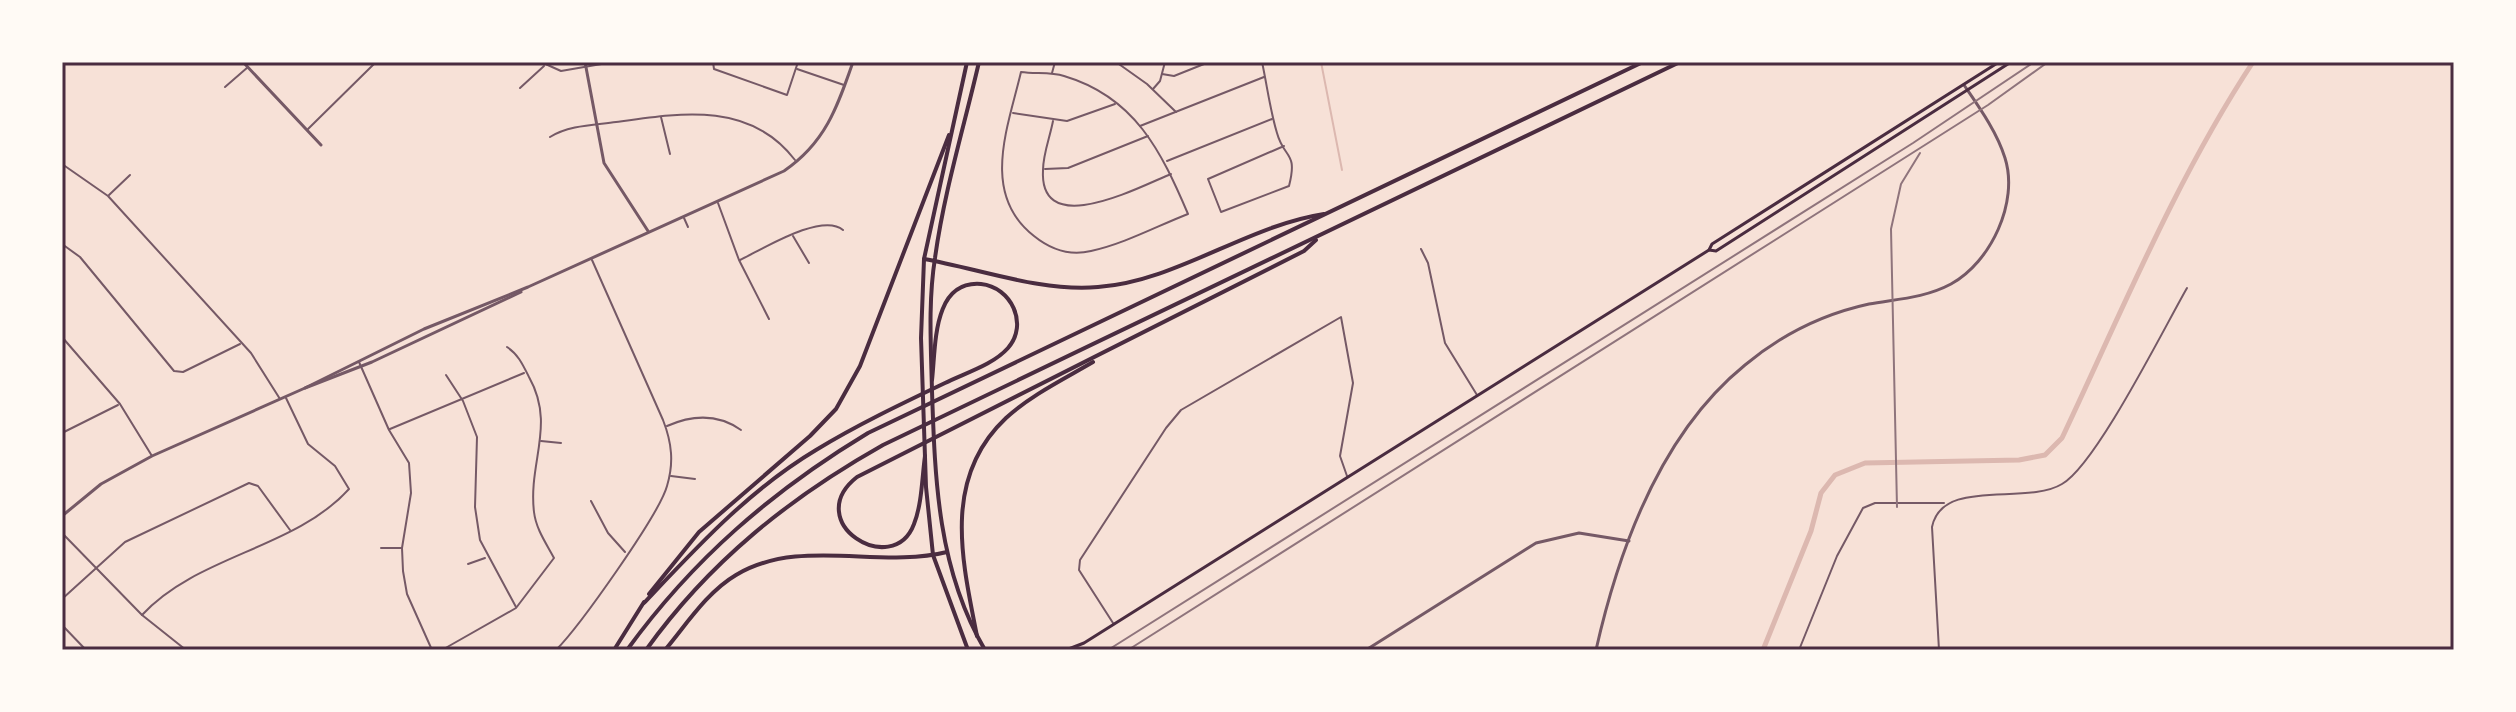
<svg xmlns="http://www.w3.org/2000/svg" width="2516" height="712" font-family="Jost,sans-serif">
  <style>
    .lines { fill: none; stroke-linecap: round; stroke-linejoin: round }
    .stream { stroke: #dcb8b0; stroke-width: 2 }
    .canal { stroke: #dcb8b0; stroke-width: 5 }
    .minor { stroke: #755966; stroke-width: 2 }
    .tertiary { stroke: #755966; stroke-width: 3 }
    .secondary { stroke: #4a2c40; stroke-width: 3 }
    .primary { stroke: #4a2c40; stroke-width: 4 }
    .motorway { stroke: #4a2c40; stroke-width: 4 }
    .tram { stroke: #8f747c; stroke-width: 2 }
    .rail { stroke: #8f747c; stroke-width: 2 }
    .neatline { fill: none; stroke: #4a2c40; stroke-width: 3 }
  </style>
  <rect width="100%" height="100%" fill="#f7e1d7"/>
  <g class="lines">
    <polyline class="stream" points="1321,62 1342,170"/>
    <path class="canal" d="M1763,650L1811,531L1821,493L1835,475L1865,463L2019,460L2045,455L2062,438C2122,311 2176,179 2253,62"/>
    <g class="minor">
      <polyline points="541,62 561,71 613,62"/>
      <polyline points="713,62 714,69 787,95 798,62"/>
      <polyline points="1116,62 1147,84 1176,112"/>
      <path d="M1262,62C1267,85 1270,110 1277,133C1284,159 1298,151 1289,186L1221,212L1208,179L1284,146"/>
      <polyline points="797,69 844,85"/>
      <path d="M1021,72C1035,74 1051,72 1064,76C1135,97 1161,151 1188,214C1157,226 1124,244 1091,251C1070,256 1050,249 1034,236C980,194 1008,127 1021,72Z"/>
      <polyline points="1052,73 1055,62"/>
      <polyline points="1162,74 1174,76 1209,62"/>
      <polyline points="225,87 248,67"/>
      <polyline points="520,88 544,66"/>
      <polyline points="1153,89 1160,81 1165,62"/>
      <polyline points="1013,113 1067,121 1115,104"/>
      <polyline points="661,117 670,154"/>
      <path d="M1053,121C1050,137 1043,154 1043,170C1039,241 1141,186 1171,174"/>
      <polyline points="1140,126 1264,77"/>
      <polyline points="308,129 376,62"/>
      <path d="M550,137C569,125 595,125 616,122C680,113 750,101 795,160"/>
      <polyline points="1167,161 1272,119"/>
      <polyline points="62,164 108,196 251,353 280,399"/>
      <polyline points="1045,169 1068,168 1148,136"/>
      <polyline points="109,195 130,175"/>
      <polyline points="718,203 739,260 769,319"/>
      <polyline points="684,218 688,227"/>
      <polyline points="793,236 809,263"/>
      <polyline points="62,244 80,257 174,371 183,372 240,344"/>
      <polyline points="1421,249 1428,263 1445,343 1477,395"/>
      <path d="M740,260C763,249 822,212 843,230"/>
      <polyline points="62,337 120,404 152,456"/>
      <polyline points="359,362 389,430 409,463 411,493 402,548 403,571 407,594 432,650"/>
      <polyline points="446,375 463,401 477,437 475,507 480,540 516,607"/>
      <path d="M667,426C692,415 717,413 741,430"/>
      <polyline points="390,429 524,373"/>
      <polyline points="62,433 118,405"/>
      <polyline points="541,441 561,443"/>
      <polyline points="671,476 695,479"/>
      <polyline points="591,501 608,533 625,552"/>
      <polyline points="62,533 142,615 186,650"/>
      <polyline points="381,548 401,548"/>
      <polyline points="468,564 485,558"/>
      <polyline points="62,599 125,542 249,483 258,486 290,530"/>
      <path d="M142,615C197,555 295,549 349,489L335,466L308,444L286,398"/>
      <polyline points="1113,623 1079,570 1080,560 1166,428 1181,410 1341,317 1353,383 1340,456 1347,476"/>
      <polyline points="62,625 86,650"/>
      <path d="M442,650L516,608L554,558C546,543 536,529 534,512C528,462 556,425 529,377C523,365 518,354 507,347"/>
      <path d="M556,650C579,627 659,515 667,486C674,463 672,443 663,420L592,260"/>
      <polyline points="1799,650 1837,556 1863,508 1875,503 1944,503"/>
      <path d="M1939,650L1932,527C1942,477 2026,506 2062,484C2096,465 2164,328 2187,288"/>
    </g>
    <g class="tertiary">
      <polyline points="243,62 321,145"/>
      <polyline points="585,62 604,163 648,231"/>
      <path d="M305,388L424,329L528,287L784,171C825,143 837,108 853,62"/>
      <polyline points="62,516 101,484 152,456 305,388 372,362 521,292"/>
      <polyline points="1366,650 1536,543 1579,533 1629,541"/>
      <path d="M1596,650C1619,548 1661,433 1745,365C1781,335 1823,314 1869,304C1897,299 1925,298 1951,284C1991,262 2019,202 2005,158C1997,132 1979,107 1964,85"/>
    </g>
    <g class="secondary">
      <polyline points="1709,250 1716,251 2011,62"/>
      <polyline points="1066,650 1084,643 1709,250 1712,244 1999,62"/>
    </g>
    <g class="primary">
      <polyline points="967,62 924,259 921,338 926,487 933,555 968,650"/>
      <path d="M979,62C964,127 944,192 935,258C928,302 931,347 932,391C935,481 938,570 985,650"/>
    </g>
    <g class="motorway">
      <path d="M924,259C980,269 1041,292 1098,287C1177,281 1246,226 1324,214"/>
      <path d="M925,456C922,477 922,504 914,524C893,580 800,522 857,477L1304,251L1316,240"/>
      <polyline points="649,594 699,532 810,436 836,409 860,366 949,135"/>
      <path d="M644,603C697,547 749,490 816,450C857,425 901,404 945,383C965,373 993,365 1008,348C1029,324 1011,287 981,284C932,280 936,347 932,380"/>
      <path d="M977,636C962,560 942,478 1006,418C1031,395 1064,379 1093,362"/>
      <polyline points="614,650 644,602"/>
      <path d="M627,650C693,559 772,491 868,433L1643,62"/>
      <path d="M646,650C709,562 789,498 883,445L1680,62"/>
      <path d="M665,650C686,625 707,592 736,575C799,537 879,569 947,552"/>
    </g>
    <polyline class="tram" points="1108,650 1913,143 2034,62"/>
    <g class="rail">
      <polyline points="1897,507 1891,229 1901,184 1920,153"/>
      <polyline points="1128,650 1988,105 2048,62"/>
    </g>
  </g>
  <rect width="2516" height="712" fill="none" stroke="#fffaf5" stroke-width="128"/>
  <rect x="64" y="64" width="2388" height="584" class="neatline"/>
</svg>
